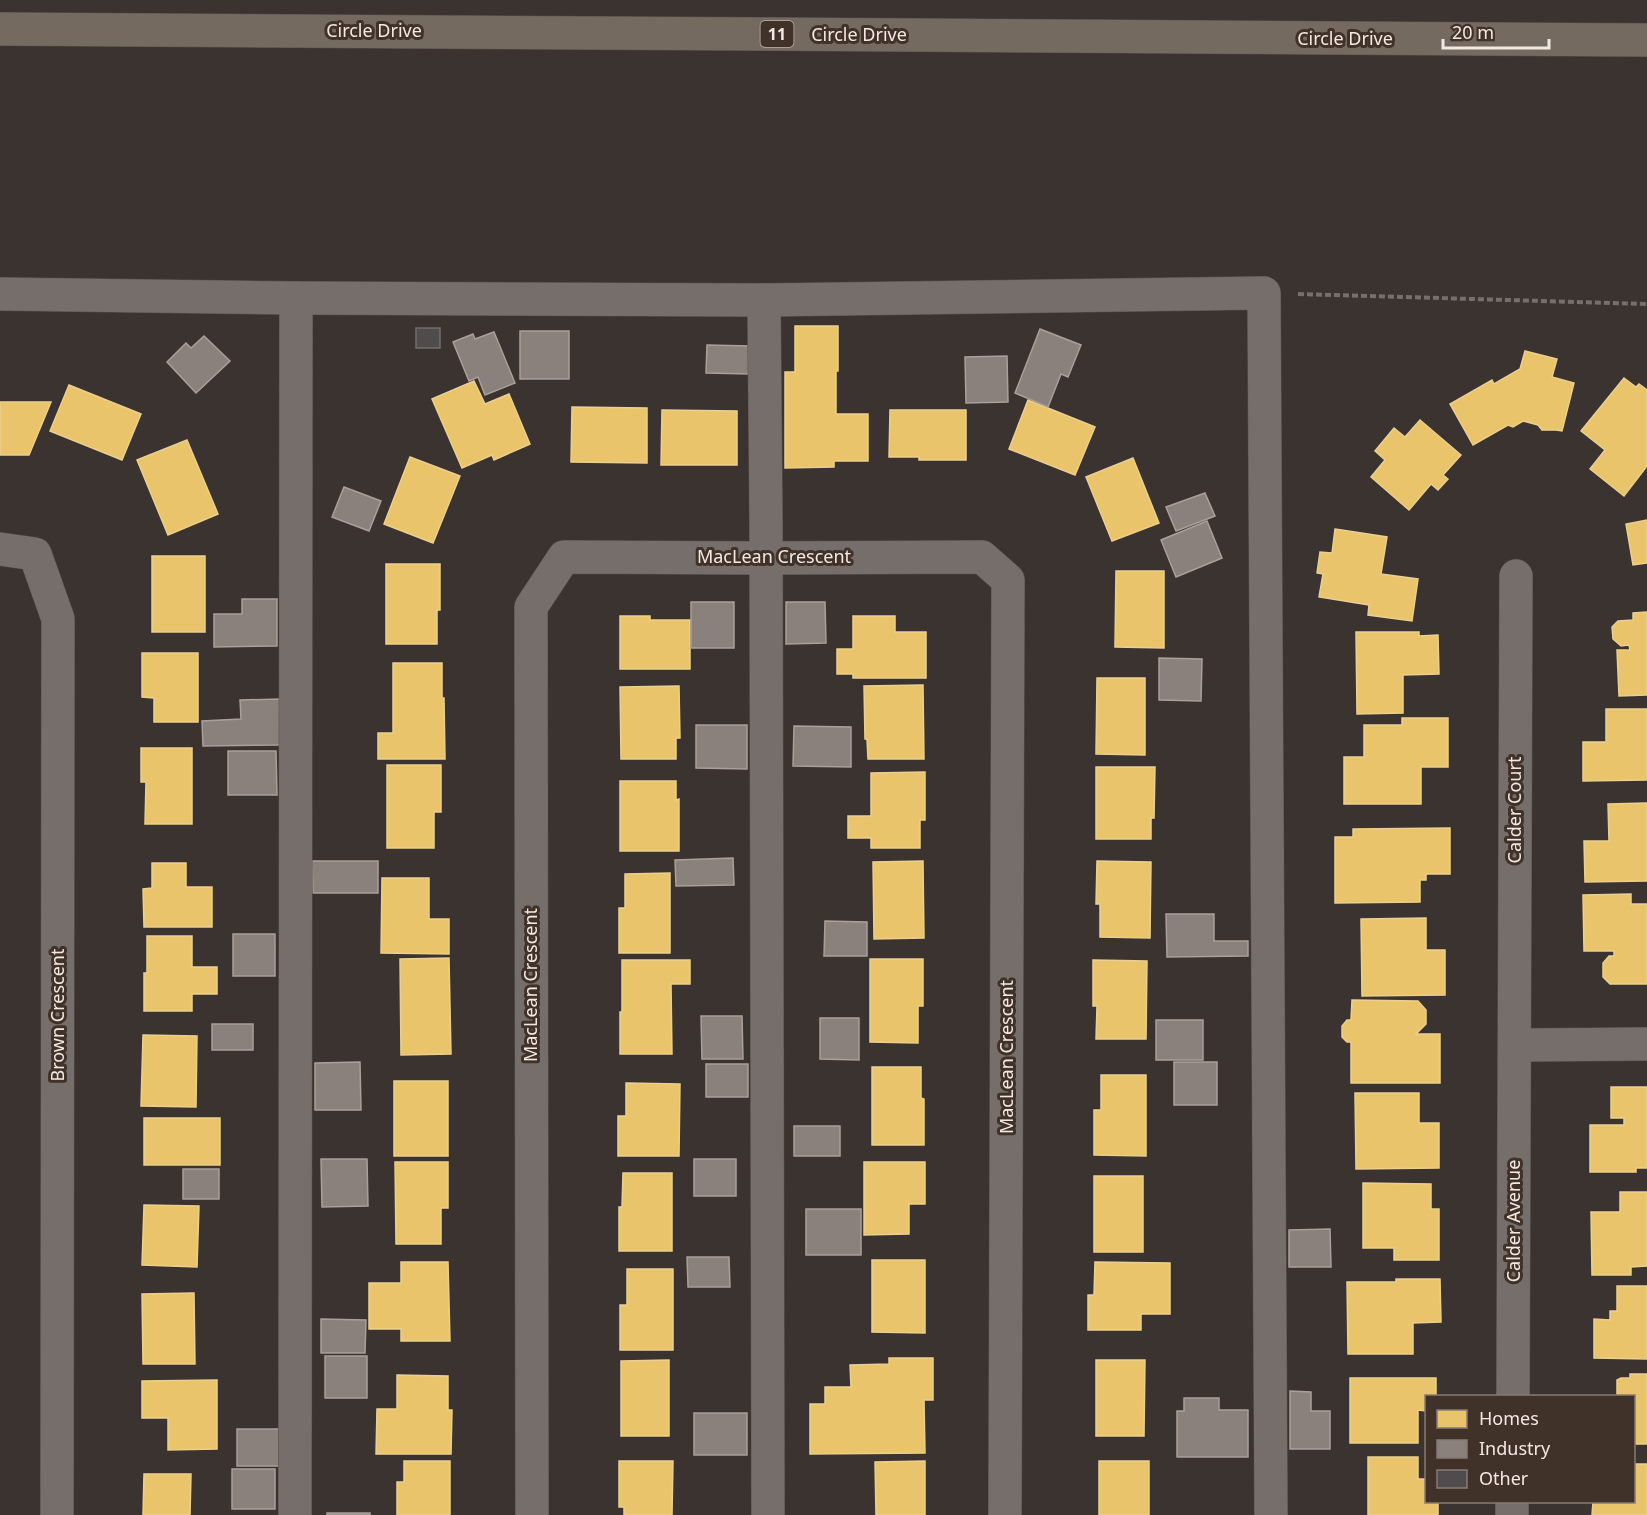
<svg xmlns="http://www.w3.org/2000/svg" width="1647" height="1515" font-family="'Noto Sans',sans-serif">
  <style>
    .homes { fill: #e9c46a; stroke: #eccf8e; stroke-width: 1.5 }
    .industry { fill: #8a817c; stroke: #a9a09b; stroke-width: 1.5 }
    .building { fill: #504b4c; stroke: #746e6f; stroke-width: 1.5 }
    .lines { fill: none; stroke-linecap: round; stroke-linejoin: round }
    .minor-casing { stroke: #58514c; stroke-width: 34 }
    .highway-casing { stroke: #58514c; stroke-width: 34 }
    .path { stroke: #766f6c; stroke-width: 4; stroke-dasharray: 6 3; stroke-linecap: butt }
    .minor { stroke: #756e6a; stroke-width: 33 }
    .highway { stroke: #756a60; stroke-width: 33 }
    .labels { text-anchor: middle; stroke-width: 6; stroke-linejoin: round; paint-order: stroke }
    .shield { fill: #413229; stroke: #bdb2ab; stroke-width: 1.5 }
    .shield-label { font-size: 16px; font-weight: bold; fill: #f2e9e3 }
    .street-label { font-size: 18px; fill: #f2e9e3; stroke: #413229 }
  </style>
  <rect width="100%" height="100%" fill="#3b332f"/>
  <g class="homes">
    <polygon points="795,326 838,326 838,371 836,371 836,414 868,414 868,461 834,461 834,467 785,468 785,372 795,372"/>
    <polygon points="1525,351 1557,359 1552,377 1574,383 1562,431 1556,430 1542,430 1538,425 1523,421 1513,427 1508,425 1473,445 1450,404 1492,380 1494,384 1520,369"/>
    <polygon points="1624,378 1636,387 1639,384 1647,390 1647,466 1624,496 1590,469 1605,450 1581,431"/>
    <polygon points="474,381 485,404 509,394 530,444 494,460 492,455 462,468 432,399"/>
    <polygon points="69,385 141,414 122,460 50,431"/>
    <polygon points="1028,400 1095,427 1075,475 1009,449"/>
    <polygon points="0,402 51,402 29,455 0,455"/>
    <polygon points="572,407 647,408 647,463 571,462"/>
    <polygon points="662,410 737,411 737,465 661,465"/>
    <polygon points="890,410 966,410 966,460 919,460 919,457 889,457"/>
    <polygon points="1420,420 1461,455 1443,475 1448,479 1438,490 1431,484 1409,510 1371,477 1385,460 1375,451 1394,428 1405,437"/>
    <polygon points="187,440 218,514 168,535 137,460"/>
    <polygon points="410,457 460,476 433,543 384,524"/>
    <polygon points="1133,458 1159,523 1112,541 1086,477"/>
    <polygon points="1647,520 1647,563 1633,565 1626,524"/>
    <polygon points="1335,529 1387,537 1381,574 1418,579 1412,621 1368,615 1369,605 1319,597 1323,574 1317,573 1320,552 1332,553"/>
    <rect x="152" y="556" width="53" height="76"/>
    <polygon points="386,564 440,564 440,610 437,610 437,644 386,644"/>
    <polygon points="1116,571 1164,571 1164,648 1115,647"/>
    <polygon points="1647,612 1647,695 1619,696 1617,650 1630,650 1629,645 1621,646 1613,639 1612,627 1618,621 1633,620 1633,613"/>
    <polygon points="620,616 650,616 650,620 690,620 690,669 620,669"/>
    <polygon points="853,616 895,616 895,632 926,632 926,678 853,678 853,674 837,674 837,649 853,649"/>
    <polygon points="1356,632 1419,632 1419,636 1438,635 1439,674 1403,675 1403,713 1357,714"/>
    <polygon points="142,653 198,653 198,722 154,722 154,698 142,697"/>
    <polygon points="393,663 442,663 442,698 444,698 445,759 378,759 378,733 393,733"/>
    <polygon points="1097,678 1145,678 1145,755 1096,754"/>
    <polygon points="923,685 924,759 868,759 867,739 865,739 864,686"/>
    <polygon points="679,686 680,738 676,738 676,759 621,759 620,687"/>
    <polygon points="1606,709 1647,709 1647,780 1583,781 1583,742 1606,742"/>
    <polygon points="1402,718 1448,718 1448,767 1421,767 1421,804 1344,804 1344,757 1364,757 1364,725 1402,725"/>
    <polygon points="141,748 192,748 192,824 145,824 146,782 141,782"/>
    <polygon points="387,765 441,765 441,812 434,812 434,848 387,848"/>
    <polygon points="1096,767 1155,767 1154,818 1151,818 1151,839 1096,839"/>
    <polygon points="925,772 925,820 920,820 920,848 871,848 871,838 848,838 848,816 871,816 871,773"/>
    <polygon points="620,781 676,781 676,800 679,799 679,851 620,851"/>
    <polygon points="1647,803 1647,881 1585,882 1584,841 1609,841 1608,804"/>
    <polygon points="1450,828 1450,874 1426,874 1426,880 1420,880 1420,902 1335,903 1335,837 1353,837 1353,829"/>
    <polygon points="923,861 924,938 874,939 873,862"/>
    <polygon points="1097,861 1151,862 1150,938 1100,937 1100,904 1096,904"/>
    <polygon points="152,863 186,863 186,887 212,887 212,927 144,927 143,889 152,888"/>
    <polygon points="670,873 670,953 619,953 619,908 625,908 625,874"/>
    <polygon points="382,878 429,878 429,919 449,919 449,954 381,953"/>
    <polygon points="1631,894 1631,904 1647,904 1647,984 1610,984 1603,977 1603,963 1609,956 1614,956 1614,951 1584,951 1583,895"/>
    <polygon points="1426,918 1426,950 1445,950 1445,995 1362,996 1361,919"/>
    <polygon points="147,936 192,936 192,967 217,967 217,994 192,994 192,1011 144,1011 144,973 147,973"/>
    <polygon points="449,958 451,1054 401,1055 400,959"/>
    <polygon points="870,959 923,959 923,1006 918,1006 918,1043 870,1042"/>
    <polygon points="622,960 690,960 690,984 671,984 672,1054 620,1054 620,1012 622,1012"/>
    <polygon points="1093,960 1147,961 1146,1039 1096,1039 1097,1006 1093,1006"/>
    <polygon points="1352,1000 1418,1001 1426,1010 1426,1024 1416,1034 1440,1034 1440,1083 1351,1083 1351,1042 1347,1042 1342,1037 1342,1026 1347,1020 1351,1020"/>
    <polygon points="143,1035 197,1036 196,1107 141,1106"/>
    <polygon points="872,1067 921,1067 921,1098 924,1099 924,1145 872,1145"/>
    <polygon points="1101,1075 1146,1075 1146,1156 1094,1155 1094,1110 1101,1110"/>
    <rect x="394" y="1081" width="54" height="75"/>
    <polygon points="626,1083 680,1084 679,1156 618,1156 618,1116 626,1116"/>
    <polygon points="1611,1087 1647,1087 1647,1168 1636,1168 1636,1172 1590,1172 1590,1125 1624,1125 1624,1118 1611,1118"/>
    <polygon points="1355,1093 1419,1093 1419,1123 1439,1123 1439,1168 1356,1169"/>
    <rect x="144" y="1118" width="76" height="47"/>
    <polygon points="395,1162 448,1162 448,1208 441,1208 441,1244 396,1244"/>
    <polygon points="864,1162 925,1162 925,1204 909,1204 909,1234 864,1235"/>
    <polygon points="623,1173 672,1173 672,1251 619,1251 619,1207 622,1207"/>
    <rect x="1094" y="1176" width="49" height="76"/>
    <polygon points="1363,1183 1431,1184 1431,1209 1439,1209 1439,1260 1394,1260 1394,1248 1363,1248"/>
    <polygon points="1620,1192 1647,1192 1647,1266 1631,1267 1631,1275 1592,1275 1591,1212 1620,1212"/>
    <polygon points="144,1205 199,1206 197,1267 142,1265"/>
    <polygon points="872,1260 925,1260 925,1333 872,1332"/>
    <polygon points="401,1262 448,1262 450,1341 401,1341 401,1329 369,1329 369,1283 401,1283"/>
    <polygon points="1095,1262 1170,1263 1170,1314 1141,1314 1141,1330 1088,1330 1088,1295 1094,1295"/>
    <polygon points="627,1269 673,1269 673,1350 620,1350 620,1305 627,1305"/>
    <polygon points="1396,1279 1440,1279 1441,1322 1413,1323 1413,1354 1348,1354 1347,1282 1396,1282"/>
    <polygon points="1617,1286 1647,1286 1647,1359 1594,1358 1594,1319 1610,1320 1610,1311 1617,1311"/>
    <polygon points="194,1293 195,1364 143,1364 142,1294"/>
    <polygon points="889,1358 933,1358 933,1400 924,1400 925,1453 810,1454 810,1404 825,1404 825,1387 851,1387 850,1365 889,1364"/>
    <polygon points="669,1360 669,1436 621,1436 621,1361"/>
    <polygon points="1096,1360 1145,1360 1144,1436 1096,1436"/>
    <polygon points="1630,1374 1647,1374 1647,1444 1634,1444 1634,1396 1620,1396 1617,1394 1617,1380 1621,1378 1630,1378"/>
    <polygon points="397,1375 448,1376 448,1410 452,1410 451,1454 376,1454 377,1409 397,1409"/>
    <polygon points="1350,1378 1436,1378 1436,1396 1426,1396 1426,1411 1418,1410 1418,1443 1350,1443"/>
    <polygon points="217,1380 217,1449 168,1450 168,1418 142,1418 142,1381"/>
    <polygon points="1368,1457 1418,1457 1418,1479 1426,1479 1426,1502 1438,1502 1438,1515 1368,1515"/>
    <polygon points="404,1461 450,1461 450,1515 397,1515 397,1482 404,1482"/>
    <polygon points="619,1461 673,1461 672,1515 624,1515 624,1507 619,1507"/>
    <polygon points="925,1461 925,1515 876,1515 875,1462"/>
    <rect x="1099" y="1461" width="50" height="54"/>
    <polygon points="1634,1464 1647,1464 1647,1515 1592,1515 1593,1502 1634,1502"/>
    <polygon points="144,1474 191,1474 190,1515 143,1515"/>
  </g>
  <g class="industry">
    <polygon points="1040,329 1081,345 1068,377 1061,374 1048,407 1015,393"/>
    <rect x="520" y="331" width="49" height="48"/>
    <polygon points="494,332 515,383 485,395 478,377 469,381 453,342 473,334 475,339"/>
    <polygon points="204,336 230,361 196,393 167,362 186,343 191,348"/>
    <polygon points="707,345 750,346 749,374 706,373"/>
    <polygon points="1007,356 1008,402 966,403 965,357"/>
    <polygon points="344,487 381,501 369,531 332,517"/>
    <polygon points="1205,493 1215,516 1176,531 1166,507"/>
    <polygon points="1207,521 1222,558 1176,577 1161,540"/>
    <polygon points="242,599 277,599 277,646 214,647 214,614 242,614"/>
    <rect x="691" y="602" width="43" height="46"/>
    <polygon points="786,602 825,602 826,643 786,644"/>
    <polygon points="1159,658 1202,659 1201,701 1159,700"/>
    <polygon points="280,699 281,745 203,746 202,721 241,719 240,700"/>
    <polygon points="696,725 747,725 747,769 696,768"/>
    <polygon points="794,726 851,727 851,767 793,766"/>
    <polygon points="228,751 276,751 277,795 228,795"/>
    <polygon points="733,858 734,885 676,886 675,860"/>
    <polygon points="312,861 378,861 378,893 313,893"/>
    <polygon points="1166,914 1214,914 1214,941 1248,941 1248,956 1167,957"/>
    <polygon points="825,921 867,922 867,956 824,956"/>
    <rect x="233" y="934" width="42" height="42"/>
    <polygon points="701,1016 742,1016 743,1059 702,1059"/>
    <polygon points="820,1018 859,1018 859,1060 820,1059"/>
    <rect x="1156" y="1020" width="47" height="40"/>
    <rect x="212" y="1024" width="41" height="26"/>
    <polygon points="360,1062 361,1110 315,1110 315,1063"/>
    <rect x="1174" y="1062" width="43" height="43"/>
    <rect x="706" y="1064" width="42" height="33"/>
    <rect x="794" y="1126" width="46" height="30"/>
    <polygon points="321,1159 367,1159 368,1206 322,1207"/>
    <rect x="694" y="1159" width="42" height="37"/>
    <rect x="183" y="1169" width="36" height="30"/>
    <rect x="806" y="1209" width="55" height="46"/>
    <polygon points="1330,1229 1331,1267 1289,1267 1289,1230"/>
    <polygon points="687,1257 729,1257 730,1287 688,1287"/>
    <polygon points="321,1319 366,1320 365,1353 321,1353"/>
    <rect x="325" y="1356" width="42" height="42"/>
    <polygon points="1290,1391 1311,1392 1311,1411 1330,1411 1330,1449 1290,1449"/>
    <polygon points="1184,1398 1219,1398 1219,1410 1248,1410 1248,1457 1177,1457 1177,1411 1184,1411"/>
    <rect x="694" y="1413" width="53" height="42"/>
    <rect x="237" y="1429" width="42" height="37"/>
    <rect x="232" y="1469" width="43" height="40"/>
    <rect x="327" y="1513" width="43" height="2"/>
  </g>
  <rect class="building" x="416" y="328" width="24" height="20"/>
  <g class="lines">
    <defs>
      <g id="minor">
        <polyline points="0,294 296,298 764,300 1264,293 1271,1515"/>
        <polyline points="764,300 766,521 768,1515"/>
        <polyline points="0,549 35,554 58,619 57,1515"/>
        <polyline points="1515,1045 1647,1044"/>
        <polyline points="1513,1396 1516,576"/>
        <polyline points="295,1515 296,298"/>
        <polyline points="532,1515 531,607 564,557 766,558 982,557 1008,580 1005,1515"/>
        <polyline points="1512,1515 1512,1502"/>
      </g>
      <polyline id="highway" points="0,29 1647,40"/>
    </defs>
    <use href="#minor" class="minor-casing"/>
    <use href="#highway" class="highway-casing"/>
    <polyline class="path" points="1298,294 1647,304"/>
    <use href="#minor" class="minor"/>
    <use href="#highway" class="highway"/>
  </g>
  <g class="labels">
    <rect class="shield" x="760.5" y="21" width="33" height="26" rx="4.5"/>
    <g class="shield-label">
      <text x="777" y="40">11</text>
    </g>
    <g class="street-label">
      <text x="374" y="37">Circle Drive</text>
      <text x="859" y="41">Circle Drive</text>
      <text x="1345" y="45">Circle Drive</text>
      <text x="774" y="563">MacLean Crescent</text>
      <text transform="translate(1515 810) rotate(-90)" y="6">Calder Court</text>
      <text transform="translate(531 985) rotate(-90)" y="6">MacLean Crescent</text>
      <text transform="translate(58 1015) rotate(-90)" y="6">Brown Crescent</text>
      <text transform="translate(1007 1057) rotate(-90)" y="6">MacLean Crescent</text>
      <text transform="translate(1514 1221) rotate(-90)" y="6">Calder Avenue</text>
    </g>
  </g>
  <rect x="1425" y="1395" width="210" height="108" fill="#413229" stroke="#887b73" stroke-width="1.5"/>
  <rect x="1437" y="1410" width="30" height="18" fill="#e9c46a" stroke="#887b73" stroke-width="1.5"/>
  <text x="1479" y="1425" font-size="18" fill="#f2e9e3">Homes</text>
  <rect x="1437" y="1440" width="30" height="18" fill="#8a817c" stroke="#887b73" stroke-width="1.5"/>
  <text x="1479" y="1455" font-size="18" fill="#f2e9e3">Industry</text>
  <rect x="1437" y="1470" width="30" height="18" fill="#504b4c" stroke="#887b73" stroke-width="1.5"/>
  <text x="1479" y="1485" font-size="18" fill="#f2e9e3">Other</text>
  <path d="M1443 39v9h106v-9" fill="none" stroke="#f2e9e3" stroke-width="3"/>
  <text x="1452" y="39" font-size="18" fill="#f2e9e3" stroke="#413229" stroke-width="4.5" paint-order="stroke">20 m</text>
</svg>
